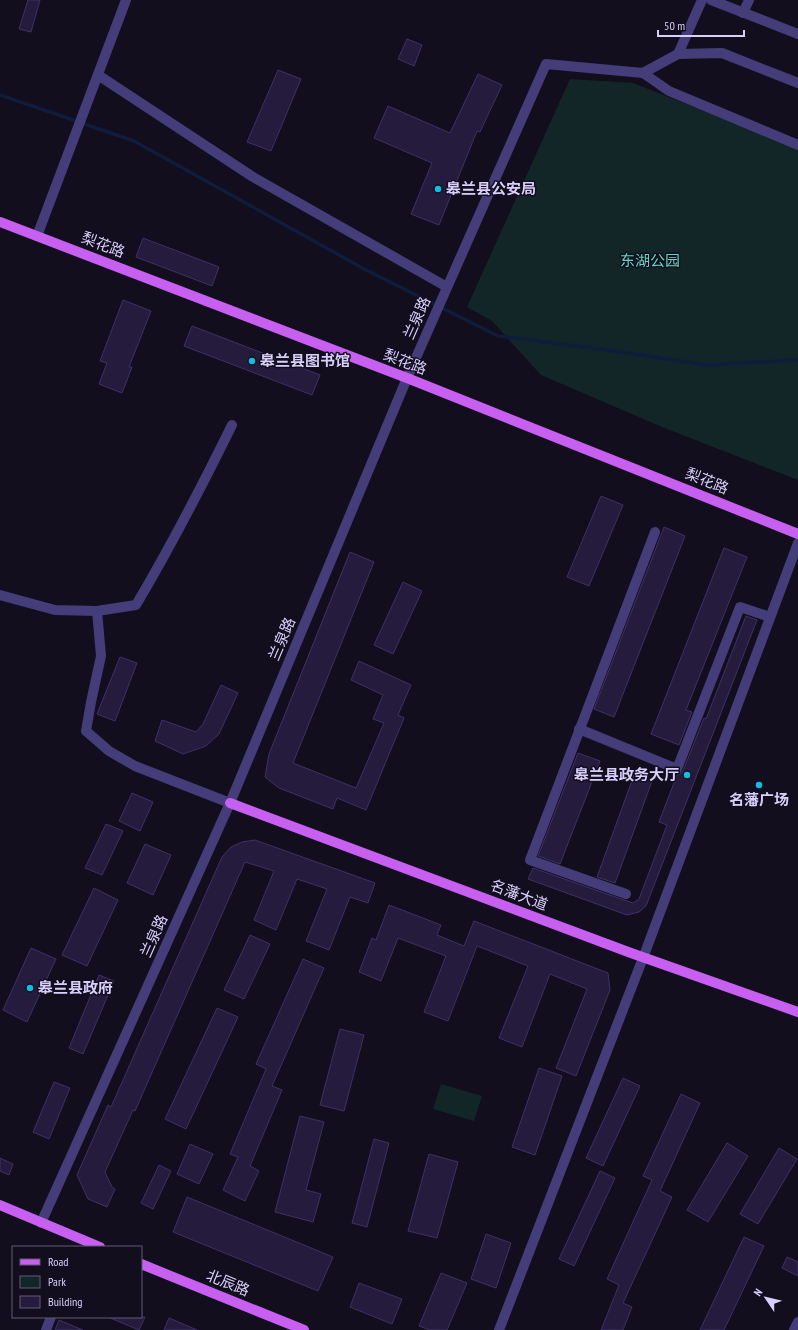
<svg xmlns="http://www.w3.org/2000/svg" width="798" height="1330" font-family="'PT Sans Narrow','Noto Sans SC',sans-serif">
  <style>
    .green { fill: #122627 }
    .lines { fill: none; stroke-linecap: round; stroke-linejoin: round }
    .stream { stroke: #0f1c3c; stroke-width: 3.5 }
    .building { fill: #251c3d; stroke: #3f3067 }
    .minor { stroke: #443d79; stroke-width: 10 }
    .major { stroke: #c75ff1; stroke-width: 10 }
    .poi-dot { fill: #13bce2; stroke: #120e1e; stroke-width: 1.5 }
    .labels { text-anchor: middle; stroke-width: 3; stroke-linejoin: round; paint-order: stroke }
    .poi-label { font-size: 15px; font-weight: bold; fill: #d8cffb; stroke: #120e1e; text-anchor: start }
    .street-label { font-size: 15px; fill: #d8cffb; stroke: #120e1e }
    .park-label { font-size: 15px; fill: #62d4c1; stroke: #120e1e }
  </style>
  <rect width="100%" height="100%" fill="#120e1e"/>
  <g class="green">
    <polygon points="570,79 633,83 798,148 798,480 662,427 541,375 492,321 467,307"/>
    <polygon points="441,1084 482,1096 474,1121 433,1109"/>
  </g>
  <g class="lines">
    <polyline class="stream" points="0,95 134,141 366,270 498,336 607,350 707,365 798,360"/>
  </g>
  <g class="building">
    <polygon points="28,0 40,0 31,32 19,29"/>
    <polygon points="407,39 422,45 414,66 398,59"/>
    <polygon points="278,70 301,79 271,151 247,142"/>
    <polygon points="478,74 502,85 480,132 477,131 439,225 411,214 432,163 374,138 388,106 450,133"/>
    <polygon points="143,238 219,267 212,286 136,257"/>
    <polygon points="123,300 151,311 129,367 132,367 122,393 99,384 107,363 100,361"/>
    <polygon points="192,326 320,375 312,395 184,346"/>
    <polygon points="601,496 623,505 589,586 567,577"/>
    <polygon points="664,527 685,536 614,717 594,709"/>
    <polygon points="724,548 747,557 686,710 692,712 679,745 651,734"/>
    <polygon points="350,552 374,562 293,763 356,788 384,723 373,719 383,695 351,680 359,661 411,685 398,715 404,718 366,810 337,798 333,809 279,788 265,777 269,754"/>
    <polygon points="403,582 422,591 393,654 374,645"/>
    <polygon points="746,616 757,620 646,906 639,912 627,915 528,879 533,868 627,901 633,903 639,899 667,825 659,822 677,775 681,774 683,771 704,718 706,719"/>
    <polygon points="120,657 137,663 115,721 97,714"/>
    <polygon points="221,685 238,693 219,734 206,746 183,754 155,741 162,720 196,732 203,724"/>
    <polygon points="578,753 600,761 560,864 538,856"/>
    <polygon points="634,775 652,781 615,883 597,877"/>
    <polygon points="132,793 153,802 140,831 119,821"/>
    <polygon points="106,824 123,831 102,875 85,868"/>
    <polygon points="255,840 375,883 368,903 350,897 329,950 306,941 327,889 297,879 276,930 254,920 274,871 245,862 135,1111 133,1110 105,1172 112,1187 115,1189 107,1207 88,1199 77,1175 108,1105 111,1107 222,857 231,847 242,842"/>
    <polygon points="145,844 171,855 153,895 127,883"/>
    <polygon points="94,888 118,900 87,966 62,955"/>
    <polygon points="389,905 441,925 437,935 464,946 474,921 608,973 610,990 576,1076 556,1068 587,989 550,974 522,1047 499,1038 528,966 477,946 448,1021 424,1012 446,956 398,938 381,981 359,972 372,938 376,940"/>
    <polygon points="250,935 270,944 244,999 224,990"/>
    <polygon points="31,948 56,959 27,1022 3,1010"/>
    <polygon points="303,959 324,968 272,1086 282,1090 250,1166 259,1171 245,1201 223,1190 238,1157 230,1154 266,1069 256,1064"/>
    <polygon points="99,975 114,981 83,1054 69,1048"/>
    <polygon points="217,1008 238,1017 186,1129 165,1119"/>
    <polygon points="340,1029 364,1035 344,1111 320,1105"/>
    <polygon points="539,1068 562,1076 535,1155 512,1147"/>
    <polygon points="623,1078 640,1086 603,1166 586,1158"/>
    <polygon points="54,1082 70,1088 49,1139 33,1132"/>
    <polygon points="681,1094 700,1103 660,1191 672,1197 623,1303 632,1307 623,1330 601,1330 619,1285 607,1279 652,1180 643,1176"/>
    <polygon points="300,1116 324,1122 306,1190 321,1194 313,1222 275,1212"/>
    <polygon points="374,1139 389,1143 367,1227 352,1223"/>
    <polygon points="727,1143 748,1156 708,1222 687,1210"/>
    <polygon points="190,1144 213,1154 199,1184 177,1174"/>
    <polygon points="779,1148 797,1159 758,1224 740,1214"/>
    <polygon points="429,1154 458,1162 437,1238 408,1231"/>
    <polygon points="0,1158 13,1164 9,1175 0,1171"/>
    <polygon points="159,1165 171,1171 153,1209 141,1203"/>
    <polygon points="600,1171 615,1178 574,1266 559,1259"/>
    <polygon points="187,1197 333,1257 318,1291 173,1232"/>
    <polygon points="486,1234 511,1243 496,1288 471,1279"/>
    <polygon points="744,1237 764,1246 724,1330 700,1330"/>
    <polygon points="787,1257 798,1262 798,1276 782,1268"/>
    <polygon points="441,1273 467,1283 447,1330 430,1330 419,1326"/>
    <polygon points="359,1283 402,1299 392,1324 350,1307"/>
    <polygon points="108,1317 145,1317 139,1330"/>
    <polygon points="169,1318 197,1330 164,1330"/>
    <polygon points="59,1320 83,1330 55,1330"/>
  </g>
  <g class="lines">
    <g class="minor">
      <polyline points="711,0 798,34"/>
      <polyline points="743,13 749,0"/>
      <polyline points="678,54 702,0"/>
      <polyline points="643,73 669,91 798,145"/>
      <polyline points="98,75 253,177 447,287"/>
      <polyline points="37,236 126,0"/>
      <path d="M0,595L55,610L97,611L136,605C171,546 202,486 232,425"/>
      <polyline points="97,611 101,656 91,702 86,731 109,751 135,766 230,803"/>
      <polyline points="579,729 677,769 740,607 770,617"/>
      <polyline points="626,894 530,860 655,532"/>
      <polyline points="41,1223 230,803 407,378 546,64 643,73 678,54 722,53 798,83"/>
      <polyline points="46,1330 51,1317"/>
      <polyline points="499,1330 643,958 798,543"/>
      <polyline points="794,1330 798,1322"/>
    </g>
    <g class="major">
      <polyline points="0,222 407,378 798,534"/>
      <polyline points="230,803 631,953 798,1012"/>
      <polyline points="0,1205 100,1247"/>
      <polyline points="141,1264 304,1330"/>
    </g>
  </g>
  <g class="poi-dot">
    <circle cx="438" cy="189" r="4"/>
    <circle cx="252" cy="361" r="4"/>
    <circle cx="687" cy="775" r="4"/>
    <circle cx="759" cy="785" r="4"/>
    <circle cx="30" cy="988" r="4"/>
  </g>
  <g class="labels">
    <g class="poi-label">
      <text x="446" y="194">皋兰县公安局</text>
      <text x="260" y="366">皋兰县图书馆</text>
      <text x="679" y="780" text-anchor="end">皋兰县政务大厅</text>
      <text x="759" y="805" text-anchor="middle">名藩广场</text>
      <text x="38" y="993">皋兰县政府</text>
    </g>
    <g class="street-label">
      <text transform="translate(103 245) rotate(21)" y="5">梨花路</text>
      <text transform="translate(417 318) rotate(-66)" y="5">兰泉路</text>
      <text transform="translate(405 362) rotate(21)" y="5">梨花路</text>
      <text transform="translate(707 481) rotate(22)" y="5">梨花路</text>
      <text transform="translate(282 639) rotate(-67)" y="5">兰泉路</text>
      <text transform="translate(519 895) rotate(21)" y="5">名藩大道</text>
      <text transform="translate(154 936) rotate(-66)" y="5">兰泉路</text>
      <text transform="translate(228 1283) rotate(22)" y="5">北辰路</text>
    </g>
    <g class="park-label">
      <text x="650" y="266">东湖公园</text>
    </g>
  </g>
  <rect x="12" y="1246" width="130" height="72" fill="#120e1e" stroke="#615b76"/>
  <rect x="20" y="1259" width="20" height="6" fill="#c75ff1" stroke="#615b76"/>
  <text x="48" y="1266" font-size="12" fill="#d8cffb">Road</text>
  <rect x="20" y="1276" width="20" height="12" fill="#122627" stroke="#615b76"/>
  <text x="48" y="1286" font-size="12" fill="#d8cffb">Park</text>
  <rect x="20" y="1296" width="20" height="12" fill="#251c3d" stroke="#615b76"/>
  <text x="48" y="1306" font-size="12" fill="#d8cffb">Building</text>
  <g transform="translate(766 1298) rotate(305)" stroke="#120e1e" stroke-width="3" paint-order="stroke">
  <path d="M0-3L7 15L0 10L-7 15Z" fill="#d8cffb"/>
  <text y="-6" font-size="11" font-weight="bold" text-anchor="middle" fill="#d8cffb">N</text>
  </g>
  <path d="M658 30v6h86v-6" fill="none" stroke="#d8cffb" stroke-width="2"/>
  <text x="664" y="30" font-size="12" fill="#d8cffb" stroke="#120e1e" stroke-width="3" paint-order="stroke">50 m</text>
</svg>
